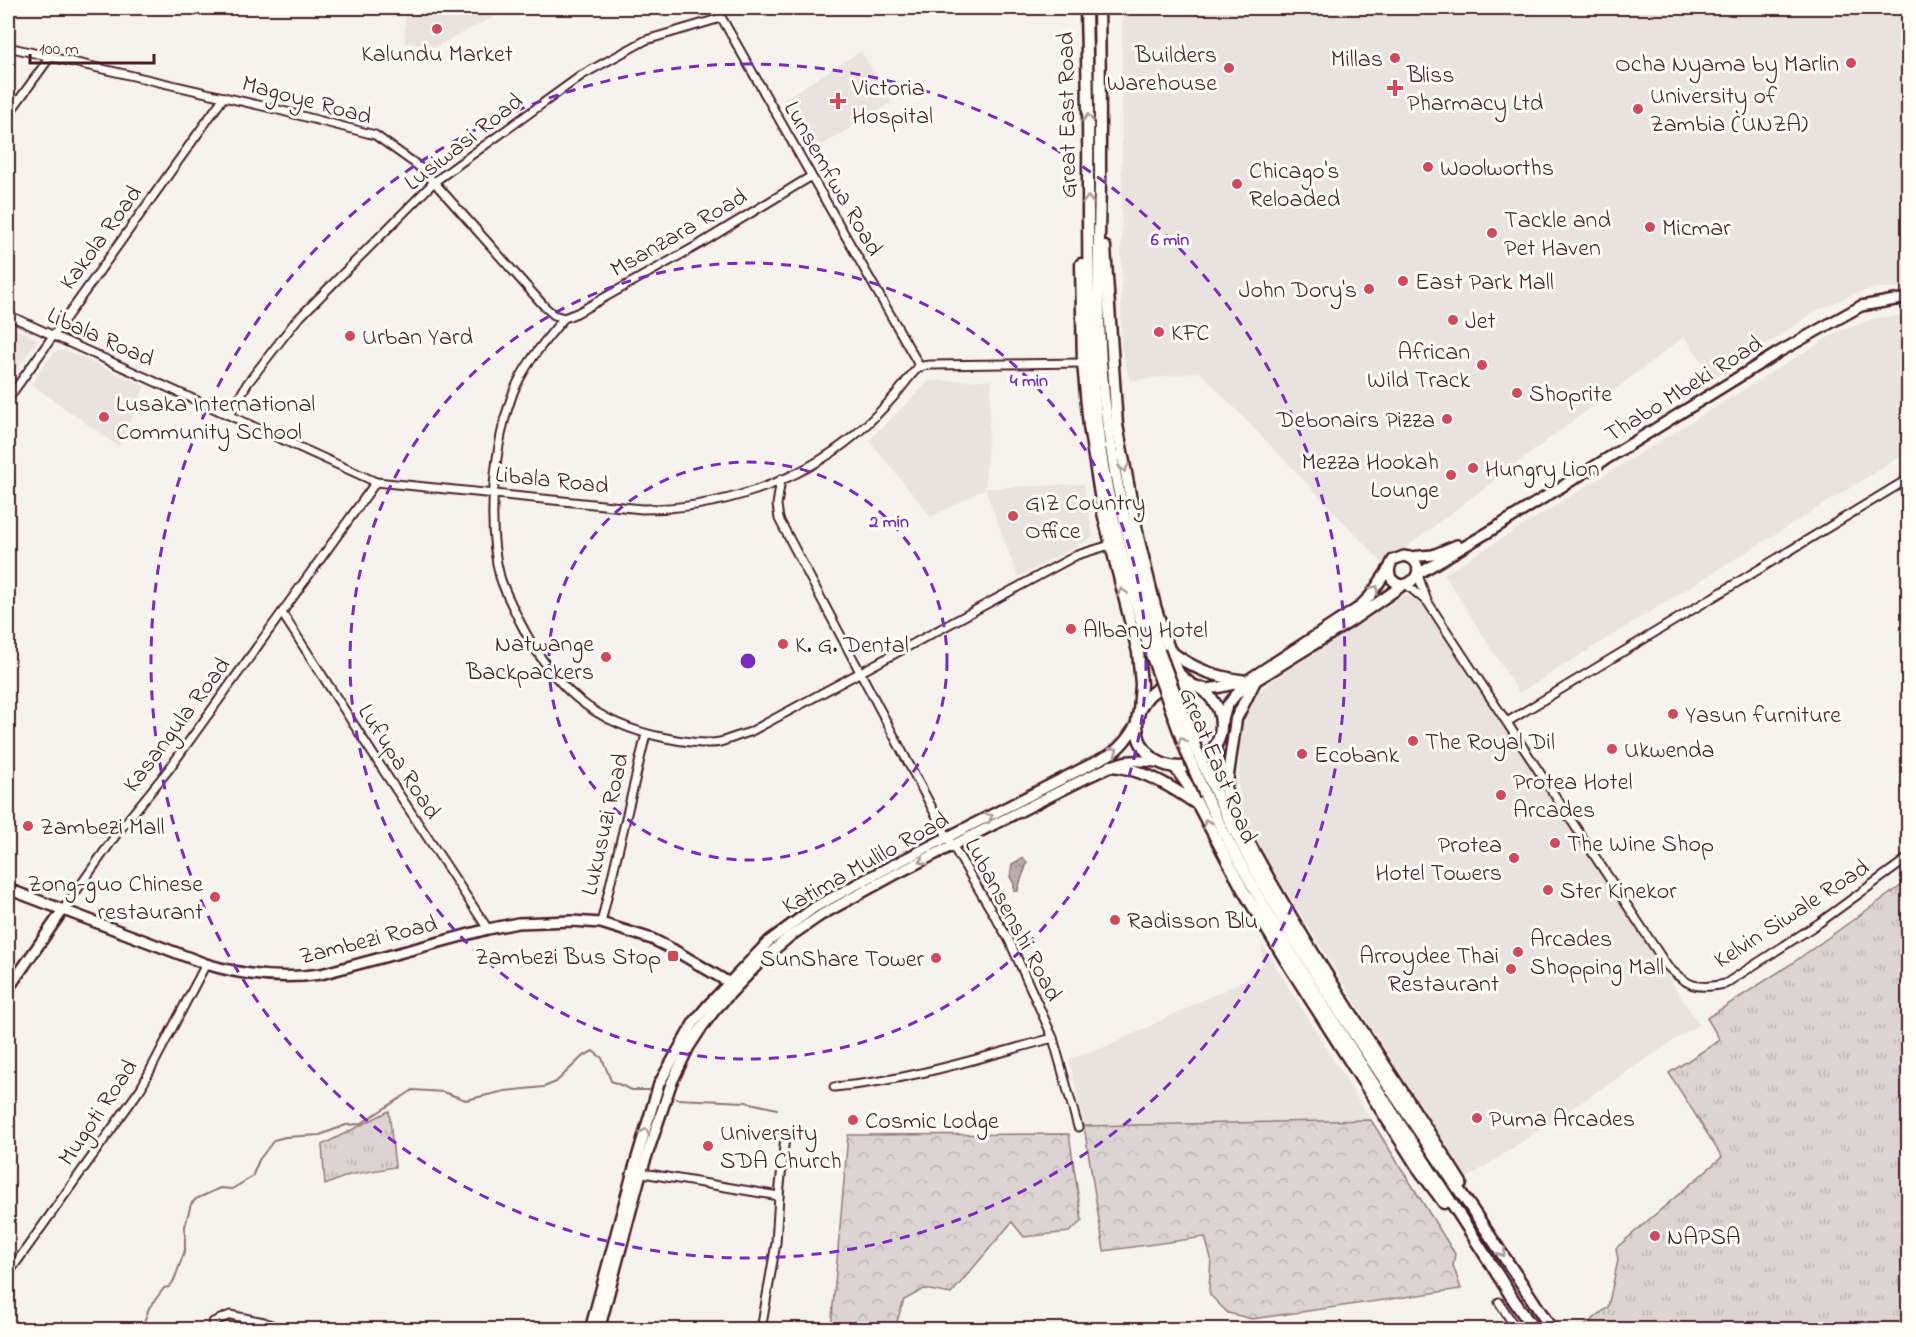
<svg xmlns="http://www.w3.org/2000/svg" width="1916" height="1337" font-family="'Indie Flower',sans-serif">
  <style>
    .built { fill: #e9e3e0 }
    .grass { fill: url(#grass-tufts); stroke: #937a7e; stroke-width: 1.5 }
    .forest { fill: url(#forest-crowns); stroke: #937a7e; stroke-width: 1.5 }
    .water { fill: url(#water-ripples); stroke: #8e7378; stroke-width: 1.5 }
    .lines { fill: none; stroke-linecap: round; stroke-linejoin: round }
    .stream { stroke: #8e7378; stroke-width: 2 }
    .minor-casing { stroke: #4a1f2b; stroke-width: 11 }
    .secondary-casing { stroke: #4a1f2b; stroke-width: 14 }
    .primary-casing { stroke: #4a1f2b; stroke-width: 15 }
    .minor { stroke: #fdfcf7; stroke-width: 7 }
    .secondary { stroke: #fdfcf7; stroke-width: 9 }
    .primary { stroke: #fdfcf7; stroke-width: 10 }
    .primary-bridge-casing { stroke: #4a1f2b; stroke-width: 15; stroke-linecap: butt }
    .primary-bridge { stroke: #fdfcf7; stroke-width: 10 }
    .oneway { stroke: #ac999b }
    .ring { fill: none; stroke: #7b2cbf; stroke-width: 3; stroke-dasharray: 10 8 }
    .poi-dot { fill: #d1495b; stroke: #fdfcf7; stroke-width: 2 }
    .labels { text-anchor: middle; stroke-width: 6; stroke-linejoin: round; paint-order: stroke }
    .poi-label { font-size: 24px; fill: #4a1f2b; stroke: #fdfcf7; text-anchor: start }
    .street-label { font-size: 24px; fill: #4a1f2b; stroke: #fdfcf7 }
    .centre { fill: #7b2cbf; stroke: #fdfcf7; stroke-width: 3 }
    .ring-label { font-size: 18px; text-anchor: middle; font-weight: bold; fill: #7b2cbf; stroke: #fdfcf7; stroke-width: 6; stroke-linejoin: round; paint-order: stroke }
  </style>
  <defs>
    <pattern id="grass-tufts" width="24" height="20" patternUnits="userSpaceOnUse" patternTransform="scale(1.5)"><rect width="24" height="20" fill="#dcd4d2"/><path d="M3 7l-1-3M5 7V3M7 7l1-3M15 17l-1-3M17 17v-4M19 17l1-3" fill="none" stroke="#beb6b4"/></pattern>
    <pattern id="forest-crowns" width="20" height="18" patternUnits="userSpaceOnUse" patternTransform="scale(1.5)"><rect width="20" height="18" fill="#dcd4d2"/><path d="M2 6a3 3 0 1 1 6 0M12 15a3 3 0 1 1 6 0" fill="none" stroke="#beb6b4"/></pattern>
    <pattern id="water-ripples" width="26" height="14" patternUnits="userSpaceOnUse" patternTransform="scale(1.5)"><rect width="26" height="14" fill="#bbabac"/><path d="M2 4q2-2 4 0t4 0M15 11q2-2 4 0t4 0" fill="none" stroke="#9a8b8c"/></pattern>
  </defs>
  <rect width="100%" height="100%" fill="#f6f3ef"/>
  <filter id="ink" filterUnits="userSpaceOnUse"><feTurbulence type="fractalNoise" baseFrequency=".0167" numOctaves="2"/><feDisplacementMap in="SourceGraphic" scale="12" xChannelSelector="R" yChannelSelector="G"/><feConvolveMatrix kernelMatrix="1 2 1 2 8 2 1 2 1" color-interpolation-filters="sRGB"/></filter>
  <g filter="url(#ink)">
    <g class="built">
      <polygon points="405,8 511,8 435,47 405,43"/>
      <polygon points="1122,8 1908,8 1908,288 1878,288 1854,294 1814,312 1776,338 1714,377 1684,337 1384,564 1200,372 1130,381 1121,347"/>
      <polygon points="861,51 892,102 814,150 784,99"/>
      <polygon points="1908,315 1908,452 1519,693 1444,574 1837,332 1876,318"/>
      <polygon points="8,325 38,339 8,382"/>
      <polygon points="65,350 145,386 119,447 31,384 54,352"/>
      <polygon points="992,380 985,488 1084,484 1093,537 1018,577 985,489 931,517 869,440 929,381"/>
      <polygon points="1399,593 1424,599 1461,655 1497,716 1699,1024 1466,1179 1269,864 1242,809 1238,786 1241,736 1244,718 1254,699 1263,688 1285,670"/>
      <polygon points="1261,942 1371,1120 1084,1126 1069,1059 1108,1046 1247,979 1263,963"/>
    </g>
    <g class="grass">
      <polygon points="1908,881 1908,1329 1585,1329 1583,1327 1608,1307 1618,1260 1616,1248 1722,1157 1669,1073 1720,1040 1707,1018 1791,964"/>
      <polygon points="389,1111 395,1167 349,1175 325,1185 322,1145"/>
    </g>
    <g class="forest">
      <polygon points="1371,1120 1455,1254 1453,1265 1461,1289 1252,1319 1228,1313 1210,1295 1209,1289 1211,1258 1205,1237 1104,1251 1084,1126"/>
      <polygon points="1069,1134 1082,1221 1069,1232 1024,1237 1012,1222 951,1294 924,1289 904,1300 897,1321 897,1329 831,1329 848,1135"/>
    </g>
    <path class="water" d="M1023,858L1027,862C1025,872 1019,881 1018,891H1014V884L1010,877L1012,864Z"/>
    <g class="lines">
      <g class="stream">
        <polyline points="676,1099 746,1102 777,1109"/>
        <polyline points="134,1330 143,1325 149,1308 164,1288 169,1287 173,1282 176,1275 185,1250 185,1226 191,1204 196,1199 220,1188 232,1189 252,1177 259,1160 274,1140 285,1137 320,1135 346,1125 360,1124 413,1090 443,1092 466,1100 505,1091 544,1087 556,1082 582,1057 593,1051 602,1058 611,1081 632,1090 649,1090"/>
      </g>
      <defs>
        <g id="minor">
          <polyline points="716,8 920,367"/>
          <polyline points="8,47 271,108 375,135 417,165 434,182 545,307 554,315 564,318"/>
          <polyline points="8,115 50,57"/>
          <path d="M8,315L376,482L642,509C717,509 797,484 855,435C870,422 884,408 897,393C904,385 910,375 918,368C922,366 927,365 931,365L1083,363"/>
          <path d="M564,318C545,341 524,365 513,393C494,444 486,524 500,577C505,593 513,607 520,622C553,687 593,724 666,738C680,741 706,745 720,742C730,739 740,735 750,732L1077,555L1110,545"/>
          <polyline points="564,318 577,313 700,244 810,177"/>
          <polyline points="8,399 224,97"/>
          <polyline points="230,414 247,384 295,322 434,182 582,75 646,40 721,18"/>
          <polyline points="781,479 777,505 779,519 948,838 1009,940 1053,1038 1078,1127"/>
          <path d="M1418,575L1427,601L1444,627L1667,966C1688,986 1695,990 1725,984L1819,923L1908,858"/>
          <polyline points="1407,585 1425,600"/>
          <polyline points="282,613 387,776 488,929"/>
          <polyline points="1507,722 1908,479"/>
          <polyline points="63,910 118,832 169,769 376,482"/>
          <polyline points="601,923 646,734"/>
          <path d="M834,1087C908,1081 982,1057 1053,1038"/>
          <polyline points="637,1172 779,1196 776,1243 761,1330"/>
          <polyline points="779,1196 785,1136"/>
          <polyline points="8,1274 141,1088 206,964"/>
          <polyline points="1499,1302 1517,1330"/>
          <polyline points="213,1322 230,1315 264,1322 284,1330"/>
        </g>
        <g id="secondary">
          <polyline points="1409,557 1433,555 1457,545"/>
          <polyline points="1418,574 1487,533 1779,352 1861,306 1901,299 1908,299"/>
          <polyline points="1198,687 1207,689 1221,687 1246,681 1358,608 1370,596 1389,568"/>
          <path d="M1221,726L1227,706L1239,691L1350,622L1403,585C1422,581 1423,559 1404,556L1393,560C1386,571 1389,583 1403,585"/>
          <path d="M8,889L206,964C245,976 281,980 321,974L488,929L518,923L572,921L601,923L652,939L674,950L733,985"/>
          <polyline points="8,989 63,910"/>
          <path d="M590,1330L633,1171L659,1084L694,1022L708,1005L769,941L815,907L889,867L1109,755C1122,747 1129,736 1137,723"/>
          <path d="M599,1330L641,1173L671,1084L689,1047L702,1027L715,1010L761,961L789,937L821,915L894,875L1088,777C1120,762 1125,757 1162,763"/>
        </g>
        <g id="primary">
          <path d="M1086,8C1087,63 1089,119 1088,175C1088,258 1088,342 1097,424C1106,502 1128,579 1151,654"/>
          <path d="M1099,8C1100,65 1100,123 1100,180C1099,241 1097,302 1101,362C1108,461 1131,557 1159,651"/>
          <polyline points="1105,247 1117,425 1138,537 1155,606 1174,665 1180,675 1192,685"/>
          <polyline points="1081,264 1083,363 1089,426 1103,513 1138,652 1141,684 1139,711"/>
          <path d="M1169,650C1192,669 1216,677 1246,681"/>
          <circle cx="1179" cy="725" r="42"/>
          <path d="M1215,746C1222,802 1260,864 1289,913C1343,1005 1404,1092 1461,1183"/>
          <path d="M1111,766C1141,768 1171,786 1195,803"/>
          <polyline points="1175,767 1187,784 1243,890 1286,961 1418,1168 1444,1203"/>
          <polyline points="1227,782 1236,719 1254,683"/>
          <path d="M1215,791C1306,984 1438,1151 1552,1330"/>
          <path d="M1205,795C1291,972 1408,1130 1511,1296L1534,1330"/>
        </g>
      </defs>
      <use href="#minor" class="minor-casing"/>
      <use href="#secondary" class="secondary-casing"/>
      <use href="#primary" class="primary-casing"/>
      <use href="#minor" class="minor"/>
      <use href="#secondary" class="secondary"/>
      <use href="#primary" class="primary"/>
      <defs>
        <g id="primary-bridge">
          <polyline points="1159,651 1196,749 1215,791"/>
          <polyline points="1151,654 1187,753 1205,795"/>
        </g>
      </defs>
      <use href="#primary-bridge" class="primary-bridge-casing"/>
      <use href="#primary-bridge" class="primary-bridge"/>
    </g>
    <defs><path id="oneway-chevron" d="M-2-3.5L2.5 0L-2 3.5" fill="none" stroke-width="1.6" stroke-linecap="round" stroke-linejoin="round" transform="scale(1.5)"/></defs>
    <g class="oneway">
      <use href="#oneway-chevron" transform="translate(1088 118) rotate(-91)"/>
      <use href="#oneway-chevron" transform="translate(1088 200) rotate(-89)"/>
      <use href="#oneway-chevron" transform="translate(1124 468) rotate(80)"/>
      <use href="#oneway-chevron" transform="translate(1375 589) rotate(-52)"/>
      <use href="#oneway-chevron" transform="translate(1122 592) rotate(-105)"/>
      <use href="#oneway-chevron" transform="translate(1182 741) rotate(-111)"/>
      <use href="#oneway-chevron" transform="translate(1114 751) rotate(-36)"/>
      <use href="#oneway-chevron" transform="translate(989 817) rotate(-27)"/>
      <use href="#oneway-chevron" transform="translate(1207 823) rotate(-118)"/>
      <use href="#oneway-chevron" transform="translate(923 861) rotate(154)"/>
      <use href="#oneway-chevron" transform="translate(645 1132) rotate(-73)"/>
      <use href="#oneway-chevron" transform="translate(1502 1253) rotate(56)"/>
    </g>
  </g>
  <g class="ring">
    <circle cx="748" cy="661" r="199"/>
    <circle cx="748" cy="661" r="398"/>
    <circle cx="748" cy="661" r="597"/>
  </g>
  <g class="poi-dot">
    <circle cx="437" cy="29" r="6"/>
    <circle cx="1395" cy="58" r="6"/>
    <circle cx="1851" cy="63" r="6"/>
    <circle cx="1229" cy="68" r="6"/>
    <path d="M1392 79h6v6h6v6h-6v6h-6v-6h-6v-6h6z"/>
    <path d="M835 92h6v6h6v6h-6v6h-6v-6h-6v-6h6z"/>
    <circle cx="1638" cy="109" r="6"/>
    <circle cx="1428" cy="167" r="6"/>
    <circle cx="1237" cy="184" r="6"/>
    <circle cx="1650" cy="227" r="6"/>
    <circle cx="1492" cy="233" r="6"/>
    <circle cx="1403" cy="281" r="6"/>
    <circle cx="1369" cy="289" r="6"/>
    <circle cx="1453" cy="320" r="6"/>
    <circle cx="1159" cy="332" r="6"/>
    <circle cx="350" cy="336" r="6"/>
    <circle cx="1482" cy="365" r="6"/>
    <circle cx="1517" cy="393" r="6"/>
    <circle cx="104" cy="417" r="6"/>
    <circle cx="1447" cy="419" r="6"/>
    <circle cx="1473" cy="468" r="6"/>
    <circle cx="1451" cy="475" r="6"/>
    <circle cx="1013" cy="516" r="6"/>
    <circle cx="1071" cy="629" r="6"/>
    <circle cx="783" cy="644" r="6"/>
    <circle cx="606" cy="657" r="6"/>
    <circle cx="1673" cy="714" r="6"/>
    <circle cx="1413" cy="741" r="6"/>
    <circle cx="1612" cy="749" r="6"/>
    <circle cx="1302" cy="754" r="6"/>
    <circle cx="1501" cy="795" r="6"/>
    <circle cx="28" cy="826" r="6"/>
    <circle cx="1555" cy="843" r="6"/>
    <circle cx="1514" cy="858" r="6"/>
    <circle cx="1548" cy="890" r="6"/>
    <circle cx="215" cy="897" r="6"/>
    <circle cx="1115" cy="920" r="6"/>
    <circle cx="1518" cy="952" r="6"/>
    <rect x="667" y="950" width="12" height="12" rx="3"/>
    <circle cx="936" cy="958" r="6"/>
    <circle cx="1511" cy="969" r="6"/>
    <circle cx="1477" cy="1118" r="6"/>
    <circle cx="853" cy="1120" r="6"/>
    <circle cx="708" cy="1146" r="6"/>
    <circle cx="1655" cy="1236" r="6"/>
  </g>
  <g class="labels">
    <g class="poi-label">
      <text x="437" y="61" text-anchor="middle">Kalundu Market</text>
      <text x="1217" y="62" text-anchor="end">Builders<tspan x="1217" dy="28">Warehouse</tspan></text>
      <text x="1383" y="66" text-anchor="end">Millas</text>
      <text x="1839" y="71" text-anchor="end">Ocha Nyama by Marlin</text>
      <text x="1407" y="82">Bliss<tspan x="1407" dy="28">Pharmacy Ltd</tspan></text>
      <text x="852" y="95">Victoria<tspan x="852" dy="28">Hospital</tspan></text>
      <text x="1650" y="103">University of<tspan x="1650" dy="28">Zambia (UNZA)</tspan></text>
      <text x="1440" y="175">Woolworths</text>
      <text x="1249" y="178">Chicago's<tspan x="1249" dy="28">Reloaded</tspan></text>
      <text x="1504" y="227">Tackle and<tspan x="1504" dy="28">Pet Haven</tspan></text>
      <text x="1662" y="235">Micmar</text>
      <text x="1415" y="289">East Park Mall</text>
      <text x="1357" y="297" text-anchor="end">John Dory's</text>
      <text x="1465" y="328">Jet</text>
      <text x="1171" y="340">KFC</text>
      <text x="362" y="344">Urban Yard</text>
      <text x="1470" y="359" text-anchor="end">African<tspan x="1470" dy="28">Wild Track</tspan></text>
      <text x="1529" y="401">Shoprite</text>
      <text x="116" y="411">Lusaka International<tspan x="116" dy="28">Community School</tspan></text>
      <text x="1435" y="427" text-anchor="end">Debonairs Pizza</text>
      <text x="1439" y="469" text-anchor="end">Mezza Hookah<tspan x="1439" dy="28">Lounge</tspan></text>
      <text x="1485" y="476">Hungry Lion</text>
      <text x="1025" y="510">GIZ Country<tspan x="1025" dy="28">Office</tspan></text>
      <text x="1083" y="637">Albany Hotel</text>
      <text x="594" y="651" text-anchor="end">Natwange<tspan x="594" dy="28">Backpackers</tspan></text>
      <text x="795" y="652">K. G. Dental</text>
      <text x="1685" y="722">Yasun furniture</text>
      <text x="1425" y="749">The Royal Dil</text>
      <text x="1624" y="757">Ukwenda</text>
      <text x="1314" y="762">Ecobank</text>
      <text x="1513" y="789">Protea Hotel<tspan x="1513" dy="28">Arcades</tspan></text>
      <text x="40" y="834">Zambezi Mall</text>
      <text x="1567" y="851">The Wine Shop</text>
      <text x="1502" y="852" text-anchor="end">Protea<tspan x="1502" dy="28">Hotel Towers</tspan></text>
      <text x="203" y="891" text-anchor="end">Zong-guo Chinese<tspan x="203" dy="28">restaurant</tspan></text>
      <text x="1560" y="898">Ster Kinekor</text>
      <text x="1127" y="928">Radisson Blu</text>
      <text x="1530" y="946">Arcades<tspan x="1530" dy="28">Shopping Mall</tspan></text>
      <text x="1499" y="963" text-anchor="end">Arroydee Thai<tspan x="1499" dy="28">Restaurant</tspan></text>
      <text x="661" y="964" text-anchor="end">Zambezi Bus Stop</text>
      <text x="924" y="966" text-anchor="end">SunShare Tower</text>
      <text x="1489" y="1126">Puma Arcades</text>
      <text x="865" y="1128">Cosmic Lodge</text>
      <text x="720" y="1140">University<tspan x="720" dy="28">SDA Church</tspan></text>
      <text x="1667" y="1244">NAPSA</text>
    </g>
    <g class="street-label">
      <text transform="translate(307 99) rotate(15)" y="8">Magoye Road</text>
      <text transform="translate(1066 115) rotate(-91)" y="8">Great East Road</text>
      <text transform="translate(463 141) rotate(-38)" y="8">Lusiwasi Road</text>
      <text transform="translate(834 178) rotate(60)" y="8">Lunsemfwa Road</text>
      <text transform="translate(678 232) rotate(-30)" y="8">Msanzara Road</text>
      <text transform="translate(100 237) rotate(-54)" y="8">Kakola Road</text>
      <text transform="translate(101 336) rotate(24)" y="8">Libala Road</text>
      <text transform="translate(1683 388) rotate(-32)" y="8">Thabo Mbeki Road</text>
      <text transform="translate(552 479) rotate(6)" y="8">Libala Road</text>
      <text transform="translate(176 724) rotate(-53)" y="8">Kasangula Road</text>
      <text transform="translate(400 761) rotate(57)" y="8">Lufupa Road</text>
      <text transform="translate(1219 765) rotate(67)" y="8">Great East Road</text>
      <text transform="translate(604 824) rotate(-77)" y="8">Lukusuzi Road</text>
      <text transform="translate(865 862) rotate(-29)" y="8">Katima Mulilo Road</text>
      <text transform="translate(1791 913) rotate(-33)" y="8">Kelvin Siwale Road</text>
      <text transform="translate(1014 919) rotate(62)" y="8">Lubansenshi Road</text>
      <text transform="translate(368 939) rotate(-14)" y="8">Zambezi Road</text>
      <text transform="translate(97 1112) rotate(-56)" y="8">Mugoti Road</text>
    </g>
  </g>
  <circle cx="748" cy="661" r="9" class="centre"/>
  <g class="ring-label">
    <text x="1170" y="245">6 min</text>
    <text x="1029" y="386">4 min</text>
    <text x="889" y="527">2 min</text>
  </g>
  <rect width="1916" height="1337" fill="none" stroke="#fdfcf7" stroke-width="30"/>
  <rect x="15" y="15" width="1886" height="1307" fill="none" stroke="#4a1f2b" stroke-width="2" filter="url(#ink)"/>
  <path d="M30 54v9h124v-9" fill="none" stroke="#4a1f2b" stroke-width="3"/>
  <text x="39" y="54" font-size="18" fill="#4a1f2b" stroke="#fdfcf7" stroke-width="4.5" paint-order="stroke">100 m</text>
</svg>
